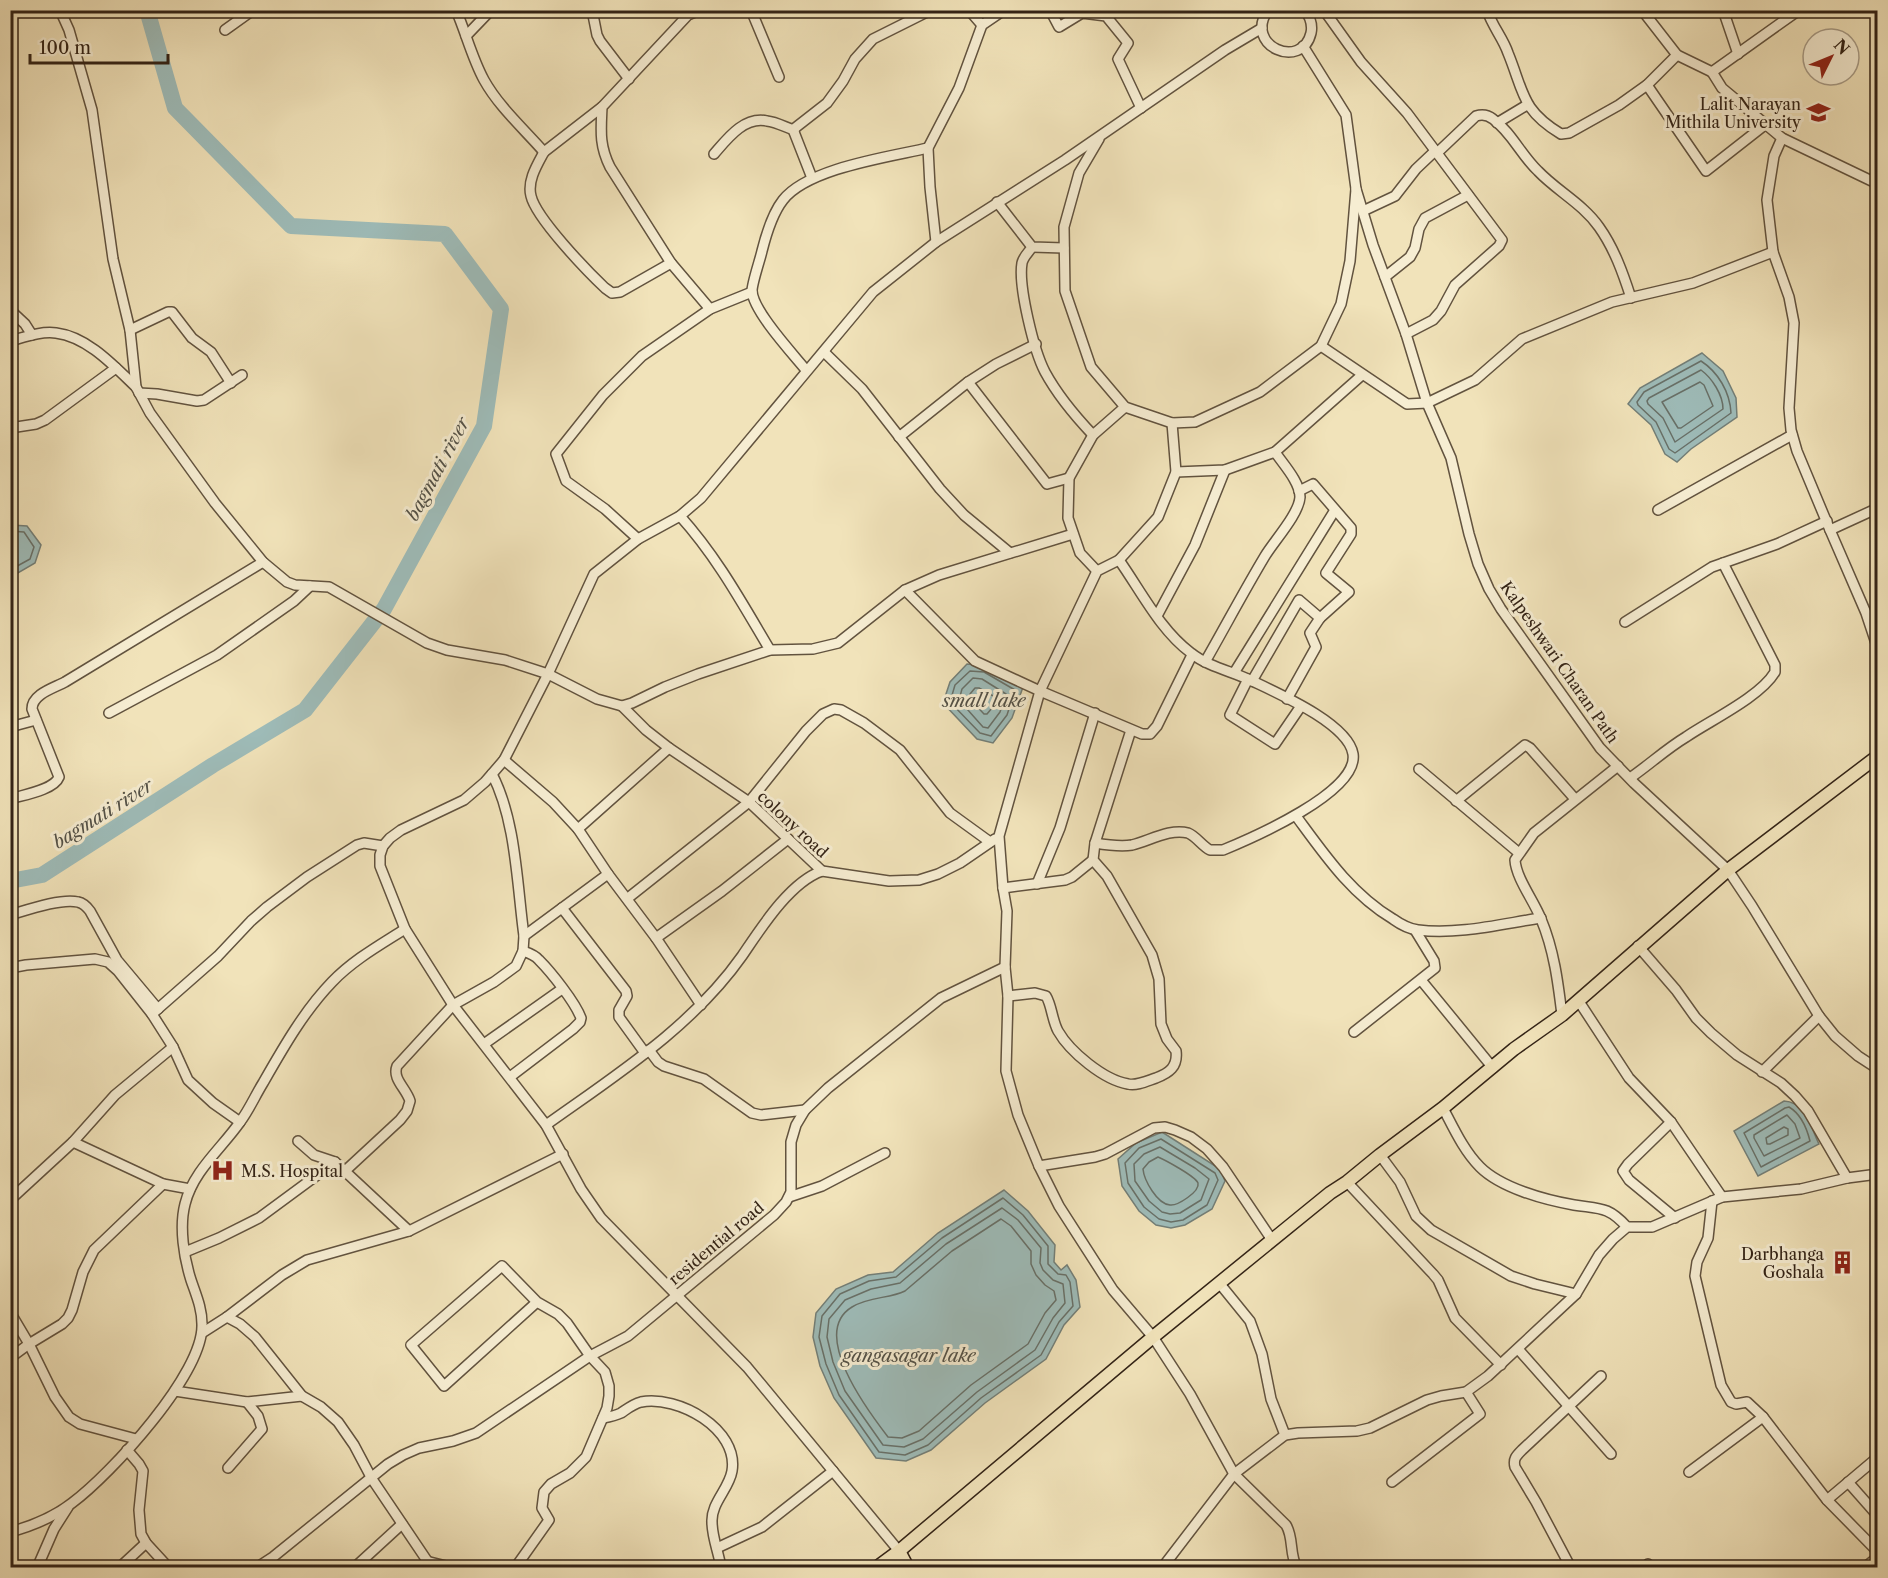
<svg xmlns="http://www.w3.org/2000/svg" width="1888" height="1578" font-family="'Libre Caslon Text',serif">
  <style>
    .water { fill: #9ebcb9; stroke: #737f78; stroke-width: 1.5 }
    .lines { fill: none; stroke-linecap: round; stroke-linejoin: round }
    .shore { stroke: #687068; stroke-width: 1.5 }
    .river { stroke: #9ebcb9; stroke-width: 16 }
    .minor-casing { stroke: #62533f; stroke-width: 12 }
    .major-casing { stroke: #332316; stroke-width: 15 }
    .minor { stroke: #f6edd2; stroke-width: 9 }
    .major { stroke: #f1e3ba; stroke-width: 12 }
    .labels { text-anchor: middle; stroke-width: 6; stroke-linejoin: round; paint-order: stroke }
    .poi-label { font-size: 16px; fill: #332316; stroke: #f6edd2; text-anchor: end }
    .street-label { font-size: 16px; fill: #332316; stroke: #f6edd2 }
    .water-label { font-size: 18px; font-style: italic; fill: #535147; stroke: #f6edd2 }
  </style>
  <rect width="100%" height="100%" fill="#f1e3ba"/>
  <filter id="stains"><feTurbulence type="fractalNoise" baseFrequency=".00333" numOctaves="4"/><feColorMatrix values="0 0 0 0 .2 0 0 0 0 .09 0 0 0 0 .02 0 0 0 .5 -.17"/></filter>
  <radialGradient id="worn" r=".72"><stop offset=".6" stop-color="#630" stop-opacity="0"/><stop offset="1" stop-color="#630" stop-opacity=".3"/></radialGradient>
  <g class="water">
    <polygon points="1702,353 1723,371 1736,398 1737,417 1691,449 1677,462 1665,454 1651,425 1628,404 1640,388"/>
    <polygon points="11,525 27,526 41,545 35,563 11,577"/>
    <polygon points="967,664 986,666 1023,687 1012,718 993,743 977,739 943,703 950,682"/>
    <path d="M1784,1101C1806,1102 1811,1128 1819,1144L1758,1176L1734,1131Z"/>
    <polygon points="1162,1132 1220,1169 1225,1181 1212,1209 1185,1225 1171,1228 1156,1225 1139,1211 1122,1186 1118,1159 1136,1143"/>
    <polygon points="1004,1190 1028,1211 1055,1245 1054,1262 1061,1270 1067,1265 1076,1280 1080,1307 1064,1325 1046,1359 985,1403 931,1450 906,1461 876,1458 834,1398 820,1366 813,1337 816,1313 836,1289 868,1275 893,1272 938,1233"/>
  </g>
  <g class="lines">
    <g class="shore">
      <path d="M1701,361C1718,372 1730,392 1731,413L1675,453L1669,449L1656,422L1638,405L1637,402L1644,392Z"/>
      <path d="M1701,370C1712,378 1723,395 1723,409L1675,442L1663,418L1648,404L1647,401L1649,398Z"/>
      <polygon points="1700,382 1704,385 1713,406 1681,428 1678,428 1662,402"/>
      <polyline points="10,531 24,532 34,547 30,559 10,570"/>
      <polygon points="970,671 984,672 1015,690 1007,715 991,736 980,733 950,702 955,685"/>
      <polygon points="973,678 982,679 1006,694 1000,712 988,728 983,727 959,700 962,689"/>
      <polygon points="975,688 979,688 995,697 992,708 987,714 984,714 969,698 970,694"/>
      <path d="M1789,1107C1801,1114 1807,1129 1810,1141L1761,1167L1744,1133L1785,1108Z"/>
      <polygon points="1787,1115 1795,1124 1800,1138 1764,1156 1754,1138 1754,1135"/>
      <polygon points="1784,1127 1788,1129 1788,1135 1770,1144 1767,1144 1766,1138"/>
      <polygon points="1161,1139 1215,1173 1218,1180 1207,1205 1183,1220 1171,1222 1159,1219 1144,1207 1128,1183 1125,1163 1139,1148"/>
      <polygon points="1160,1147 1195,1168 1209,1179 1201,1200 1180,1213 1170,1214 1162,1212 1149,1201 1135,1181 1134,1164 1144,1154"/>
      <path d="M1158,1157C1165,1160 1195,1176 1198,1183C1200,1192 1177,1206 1170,1205C1157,1204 1144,1180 1143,1169L1149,1162Z"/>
      <polygon points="1003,1198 1023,1215 1048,1246 1048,1264 1058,1274 1066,1275 1070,1282 1073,1306 1059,1322 1041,1355 981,1398 928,1445 905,1455 879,1452 839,1395 826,1364 819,1337 822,1316 840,1294 869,1281 896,1277 942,1238"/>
      <polygon points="1002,1208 1018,1220 1041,1248 1040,1263 1043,1270 1053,1280 1063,1284 1065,1303 1053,1318 1035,1350 977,1392 923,1439 904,1447 883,1445 845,1391 833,1362 827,1337 829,1319 845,1300 871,1289 900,1283 946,1244"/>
      <path d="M1001,1219L1011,1226L1031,1251V1264L1036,1275L1045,1285L1054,1291L1056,1300L1045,1313L1028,1344L971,1385L919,1431L902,1438L888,1437C868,1411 809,1333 852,1307C870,1296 889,1299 905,1291L952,1251Z"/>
    </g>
    <polyline class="river" points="10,881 42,875 213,765 305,710 384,609 484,426 501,309 445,234 291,226 175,108 147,10"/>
    <defs>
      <g id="minor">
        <polyline points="60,10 69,30 92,110 113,259 130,330 136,387 150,413 215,503 263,562 287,582 295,585 329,587 427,643 447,650 505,660 548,674 597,699 622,706 632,703 665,687 698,674 770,650 813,649 838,643 905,590 939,575 1073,534"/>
        <path d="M456,10C466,33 472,58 484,80C499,107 524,129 544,152L602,107"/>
        <polyline points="592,10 597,35 600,41 629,79"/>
        <path d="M700,10L688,15L602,107C601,130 599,145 610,167L671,263L710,309"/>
        <polyline points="751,10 779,77"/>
        <polyline points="969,10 982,25"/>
        <polyline points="1050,10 1059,27 1082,13 1106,16 1128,43 1118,59 1141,108"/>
        <path d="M1268,10C1243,46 1302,71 1311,33C1313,24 1310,17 1305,10"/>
        <path d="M1487,10C1492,26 1503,38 1508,53C1524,92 1521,110 1561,134L1569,133L1619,105L1647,85L1677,55"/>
        <polyline points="1642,10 1677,55 1712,72 1799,10"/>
        <polyline points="1723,10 1738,54"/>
        <polyline points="1326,13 1361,62 1407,113 1502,240 1499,246 1455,285 1441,311 1433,320 1406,334"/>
        <polyline points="225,30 253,10"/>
        <polyline points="466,36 491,10"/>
        <polyline points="1712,72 1722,88 1782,138 1878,184"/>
        <polyline points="1647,85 1706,171 1766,124"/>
        <polyline points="1497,123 1527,105"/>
        <polyline points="1782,138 1774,156 1767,200 1773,252 1789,297 1794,323 1789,408 1791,430 1797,451 1830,530 1866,613 1878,649"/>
        <polyline points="1099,139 1079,173 1064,227 1065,291 1091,367 1125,407 1172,423 1195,422 1260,392 1321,346 1341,304 1350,261 1356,189 1346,115 1303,46"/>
        <path d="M544,152C537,165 527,181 531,196C536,218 587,271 605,288L612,293L620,292L671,263"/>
        <path d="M1437,153L1476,116C1482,114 1488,115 1493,119C1512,133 1521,155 1538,171C1557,191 1583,204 1599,227C1614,248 1623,273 1631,298"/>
        <path d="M714,154C727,139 744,116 767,121C776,122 785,127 794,130"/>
        <polyline points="812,178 794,132 795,128 827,103 843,81 855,59 873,39 931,10"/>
        <polyline points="1356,189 1373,245 1406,334 1427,403 1451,458 1469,534 1478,564 1489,589 1501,609 1600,748 1634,783 1728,870 1752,906 1819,1016 1835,1036 1858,1056 1878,1069"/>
        <polyline points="997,202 1032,247 1064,248"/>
        <polyline points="1363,211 1395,196 1416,169 1435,151"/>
        <polyline points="936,242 930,187 928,148 959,88 982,25 1004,10"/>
        <path d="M1032,247C1029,252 1023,257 1022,263C1018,286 1034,351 1045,372C1058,396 1075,416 1093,435"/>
        <polyline points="1385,277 1410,257 1415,248 1419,229 1425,218 1468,195"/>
        <polyline points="10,310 25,324 32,335"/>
        <polyline points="130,330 168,312 172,312 192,338 211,352 231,383"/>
        <path d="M10,341C25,337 41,331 56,333C88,337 114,366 136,387"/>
        <polyline points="1321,346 1407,404 1427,403 1475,380 1522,339 1612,302 1693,283 1773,252"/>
        <polyline points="824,352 862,389 940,489 964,515 1010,553"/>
        <path d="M806,370C793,354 753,311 752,291C752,283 760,260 762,251C766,235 772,214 783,200C808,168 889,157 928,148"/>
        <polyline points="968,382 996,364 1036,344"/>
        <polyline points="139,393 157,394 197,401 204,400 242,375"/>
        <path d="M1172,423L1176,472L1158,517L1119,560L1097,571L1040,691L999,836L1003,888L1007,911L1005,967L1008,996L1006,1071L1018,1115L1039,1166L1059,1206L1113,1290L1153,1337L1190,1394L1234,1474L1286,1525C1294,1538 1289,1554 1297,1568"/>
        <polyline points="10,428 36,424 45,420 116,368"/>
        <polyline points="899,437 968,382 1047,484 1069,478"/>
        <polyline points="1176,472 1225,470 1275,452 1362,375"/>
        <polyline points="1299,491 1313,484 1351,528 1351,534 1326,573 1349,592 1320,618"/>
        <polyline points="1658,510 1792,435"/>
        <path d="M680,516C717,557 742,603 770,650"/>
        <polyline points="1830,530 1878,508"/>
        <polyline points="638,539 605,509 566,481 556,454 603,395 642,356 710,309 752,292"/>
        <polyline points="1097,571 1080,553 1068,518 1069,478 1093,435 1125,407"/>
        <polyline points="905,590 975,661 1040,691 1142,734 1150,734 1157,726 1192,655"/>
        <polyline points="1157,616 1195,545 1225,470"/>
        <polyline points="1625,622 1712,567 1777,544 1827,521"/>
        <path d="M1205,662C1225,627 1244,591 1265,556C1274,541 1299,514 1300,497C1300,482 1283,464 1275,452"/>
        <polyline points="1234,673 1335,510"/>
        <polyline points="1248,679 1230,715 1275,744 1301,706"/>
        <polyline points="1252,681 1299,600 1320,618 1310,633 1316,647 1287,699"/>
        <polyline points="622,706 646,730 669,748 749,802 822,871 889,881 919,880 938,874 960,863 995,839"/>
        <polyline points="109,713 217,655 294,601 310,586"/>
        <polyline points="10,727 36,720"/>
        <polyline points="504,760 553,802 578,829 608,874 656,938 701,1005"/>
        <polyline points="1419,769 1519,853"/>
        <path d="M1630,778C1649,765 1666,749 1686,737C1711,720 1760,697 1775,672V665L1723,563"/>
        <path d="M10,799C23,795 54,790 59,777L32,709C32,694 54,688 65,682L263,562"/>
        <polyline points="1456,801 1525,745 1530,748 1575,799"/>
        <path d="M1296,816C1324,854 1351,894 1393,919C1400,924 1409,929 1418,930C1458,935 1501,924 1541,918"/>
        <polyline points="578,829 669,748"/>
        <path d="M1095,843C1107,845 1120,847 1132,845C1149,841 1170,828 1188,833C1196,836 1202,846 1210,850H1223C1252,838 1359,792 1353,754C1348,723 1275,692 1248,679C1230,671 1207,666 1191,653C1160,630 1141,591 1119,560"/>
        <polyline points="1037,884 1060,828 1095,713"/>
        <polyline points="1003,888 1065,880 1072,877 1093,860"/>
        <polyline points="628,898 749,802 806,731 823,714 834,709 841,710 864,723 900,750 950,813 990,842"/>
        <polyline points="562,908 626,991 627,996 619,1010 619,1017 645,1053"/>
        <path d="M10,915C27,910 61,898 78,902C83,903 87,907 90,911L117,960L158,1009"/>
        <polyline points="524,936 608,874"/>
        <polyline points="656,938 722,891 788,839"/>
        <polyline points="1638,946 1676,990 1696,1018 1711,1033 1737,1055 1781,1083 1795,1096 1808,1111 1847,1178"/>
        <polyline points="10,968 26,965 95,959 108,962 118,971 152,1014 173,1047 188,1080 213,1103 240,1122"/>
        <polyline points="1421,980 1493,1068"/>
        <path d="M1008,996L1035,993L1046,996C1052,1006 1052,1020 1058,1031C1070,1052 1104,1080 1128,1084C1137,1086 1147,1081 1156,1078C1169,1073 1178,1067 1176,1051L1167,1039L1161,1024L1159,979L1152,955L1107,876L1093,860L1095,843L1131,730"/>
        <polyline points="1578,1000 1629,1078 1671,1122 1722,1197"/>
        <polyline points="152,1014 218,956 251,921 267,907 307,877 357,845 364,843 383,846"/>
        <path d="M1562,1015C1558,982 1554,950 1541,919C1534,901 1516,878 1515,860L1534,833L1618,766"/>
        <polyline points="1354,1032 1435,968 1434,961 1415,930"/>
        <polyline points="484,1044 562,989"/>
        <polyline points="649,1050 658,1062 664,1066 704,1079 752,1113 761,1115 805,1110"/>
        <polyline points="1762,1072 1819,1016"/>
        <path d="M510,1077L573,1029L580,1022L581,1018C575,1002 551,972 539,960C535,955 529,953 523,951"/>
        <path d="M1443,1108C1454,1129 1464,1151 1480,1167C1501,1188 1545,1200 1574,1205C1600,1209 1608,1206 1627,1227"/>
        <polyline points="1671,1122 1628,1164 1623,1171 1629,1180 1675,1218"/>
        <path d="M546,1125C616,1075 692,1027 742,956C761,928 790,882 822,871"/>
        <polyline points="298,1141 314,1155 335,1162 409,1231"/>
        <polyline points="73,1142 115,1095 173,1047"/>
        <polyline points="1380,1155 1400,1182 1416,1216 1431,1230 1511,1276 1535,1284 1576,1294"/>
        <polyline points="1039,1166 1095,1157 1105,1154 1154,1128 1165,1127 1175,1130 1191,1137 1207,1149 1223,1167 1272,1240"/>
        <path d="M345,1171L400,1120L407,1111L410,1101C406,1088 392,1079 397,1066L453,1005L494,982L516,966L523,951L524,936C517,885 516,820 492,774"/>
        <polyline points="1347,1182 1433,1274 1438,1280 1455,1318 1501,1365"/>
        <polyline points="789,1197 822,1186 885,1153"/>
        <polyline points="10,1200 73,1142 163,1184 190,1189"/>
        <polyline points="1712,1201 1708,1238 1697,1262 1695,1276 1721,1385 1731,1402 1736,1404 1747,1402 1763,1417"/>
        <polyline points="185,1252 219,1238 259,1218 335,1162"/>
        <polyline points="1220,1284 1250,1321 1262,1354 1271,1399 1285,1435"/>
        <polyline points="10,1312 29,1344 55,1397 69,1417 80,1424 136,1439"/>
        <polyline points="227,1317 240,1324 255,1337 302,1396 321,1407 338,1422 354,1445 372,1479 432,1568"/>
        <polyline points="202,1333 227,1317 282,1275 307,1260 409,1231 563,1154"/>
        <polyline points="1518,1349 1611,1454"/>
        <polyline points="10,1358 29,1344 62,1324 68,1318 72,1310 83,1272 94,1250 163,1184"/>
        <polyline points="175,1391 247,1402 302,1396"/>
        <path d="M603,1418C609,1417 615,1416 621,1413C627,1409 633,1404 641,1402C678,1395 739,1429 732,1471C729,1489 711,1503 712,1522C712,1538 719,1553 721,1568"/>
        <polyline points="127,1450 139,1464 143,1471 139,1510 141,1534 146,1543 169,1568"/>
        <polyline points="228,1468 262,1429 258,1416 247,1402"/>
        <polyline points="1689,1472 1763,1417 1827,1500 1878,1552"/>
        <polyline points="1392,1482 1480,1414 1466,1392"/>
        <polyline points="1848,1482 1878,1516"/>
        <polyline points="1827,1500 1878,1457"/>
        <path d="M10,1532C32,1526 54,1517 72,1503C111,1474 204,1373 202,1324C202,1308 196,1295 191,1280C184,1258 179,1227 185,1204C193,1171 222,1148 240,1122C249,1110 255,1096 263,1083C283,1048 304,1011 332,982C353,960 380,945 405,929"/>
        <polyline points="717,1548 762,1527 833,1471"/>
        <polyline points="899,1551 747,1367 601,1218 581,1189 546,1125 453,1005 405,929 380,866 380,855 383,846 390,838 401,830 464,800 485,782 504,760 548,674 594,574 638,539 680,516 701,498 873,292 936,242 1065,160 1225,50 1262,28"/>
        <polyline points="37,1568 54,1529 68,1507"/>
        <polyline points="119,1568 146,1543"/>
        <polyline points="256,1568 273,1557 388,1464 403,1455 419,1448 453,1441 476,1433 590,1356 628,1336 774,1215 786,1202 791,1192 791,1142 796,1125 805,1110 828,1088 941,998 1005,967"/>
        <polyline points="354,1568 402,1524"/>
        <polyline points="423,1568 430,1562 454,1568"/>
        <polyline points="515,1568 549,1520 542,1508 544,1492 551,1484 570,1473 586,1457 607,1408 609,1396 609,1386 605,1372 590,1356 567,1323 558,1314 537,1302 502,1266 411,1345 444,1386 537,1302"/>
        <polyline points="1162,1568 1234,1474 1285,1435 1298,1433 1357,1431 1370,1428 1427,1400 1441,1396 1466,1392 1488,1376 1576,1294 1599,1255 1613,1239 1627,1227 1652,1227 1722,1197 1801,1189 1847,1178 1878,1174"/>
        <path d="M1571,1568L1536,1502L1515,1467C1513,1459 1516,1456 1522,1450L1601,1376"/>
        <polyline points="1644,1568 1648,1564 1650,1568"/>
        <polyline points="1864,1568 1878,1557"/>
      </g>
      <g id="major">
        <polyline points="899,1551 908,1568"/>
        <polyline points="876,1568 899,1551 1153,1337 1330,1193 1347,1182 1380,1155 1443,1108 1514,1049 1562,1015 1728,870 1878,756"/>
      </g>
    </defs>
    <use href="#minor" class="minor-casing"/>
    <use href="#major" class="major-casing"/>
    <use href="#minor" class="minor"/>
    <use href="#major" class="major"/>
  </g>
  <defs>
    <symbol id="university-bare" viewBox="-9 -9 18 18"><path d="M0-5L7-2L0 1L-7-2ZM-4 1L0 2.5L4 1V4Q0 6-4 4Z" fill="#8f2418" stroke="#f6edd2" stroke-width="2.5" paint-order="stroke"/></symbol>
    <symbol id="hospital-bare" viewBox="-9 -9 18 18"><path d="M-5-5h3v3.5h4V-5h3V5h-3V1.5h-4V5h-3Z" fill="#8f2418" stroke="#f6edd2" stroke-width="2.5" paint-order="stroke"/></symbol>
    <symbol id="building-bare" viewBox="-9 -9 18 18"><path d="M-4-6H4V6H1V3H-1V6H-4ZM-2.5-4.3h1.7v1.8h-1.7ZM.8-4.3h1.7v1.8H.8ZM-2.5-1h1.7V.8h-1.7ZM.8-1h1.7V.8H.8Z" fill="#8f2418" stroke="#f6edd2" stroke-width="2.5" paint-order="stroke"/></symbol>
  </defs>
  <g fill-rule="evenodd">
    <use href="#university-bare" x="1802" y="96" width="33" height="33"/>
    <use href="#hospital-bare" x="206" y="1154" width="33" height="33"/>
    <use href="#building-bare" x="1826" y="1246" width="33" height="33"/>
  </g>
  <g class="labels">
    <g class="poi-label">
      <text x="1801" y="110">Lalit Narayan<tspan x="1801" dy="18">Mithila University</tspan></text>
      <text x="241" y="1177" text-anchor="start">M.S. Hospital</text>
      <text x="1824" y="1260">Darbhanga<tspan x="1824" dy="18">Goshala</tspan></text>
    </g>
    <g class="street-label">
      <text transform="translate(1560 662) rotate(55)" y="6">Kalpeshwari Charan Path</text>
      <text transform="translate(793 824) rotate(43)" y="6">colony road</text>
      <text transform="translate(716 1243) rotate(-40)" y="6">residential road</text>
    </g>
    <g class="water-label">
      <text transform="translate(438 469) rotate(-62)" y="6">bagmati river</text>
      <text x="984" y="707">small lake</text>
      <text transform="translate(103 814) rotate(-32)" y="6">bagmati river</text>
      <text x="909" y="1362">gangasagar lake</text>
    </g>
  </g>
  <rect width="1888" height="1578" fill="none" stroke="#f1e3ba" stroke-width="36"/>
  <rect x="12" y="12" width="1864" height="1554" fill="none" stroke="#332316" stroke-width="3"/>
  <rect x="18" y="18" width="1852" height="1542" fill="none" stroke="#332316" stroke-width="1.5"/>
  <g transform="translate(1831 57) rotate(47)"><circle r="28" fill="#f6edd2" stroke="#a89c87" stroke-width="1.5"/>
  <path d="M0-4.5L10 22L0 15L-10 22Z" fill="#8f2418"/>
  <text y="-9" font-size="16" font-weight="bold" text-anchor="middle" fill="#332316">N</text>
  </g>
  <path d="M30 54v9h138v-9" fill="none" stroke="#332316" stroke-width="3"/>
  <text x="39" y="54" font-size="18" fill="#332316" stroke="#f6edd2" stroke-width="4.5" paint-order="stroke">100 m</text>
  <rect width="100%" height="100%" filter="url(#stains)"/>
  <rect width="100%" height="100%" fill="url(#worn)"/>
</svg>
